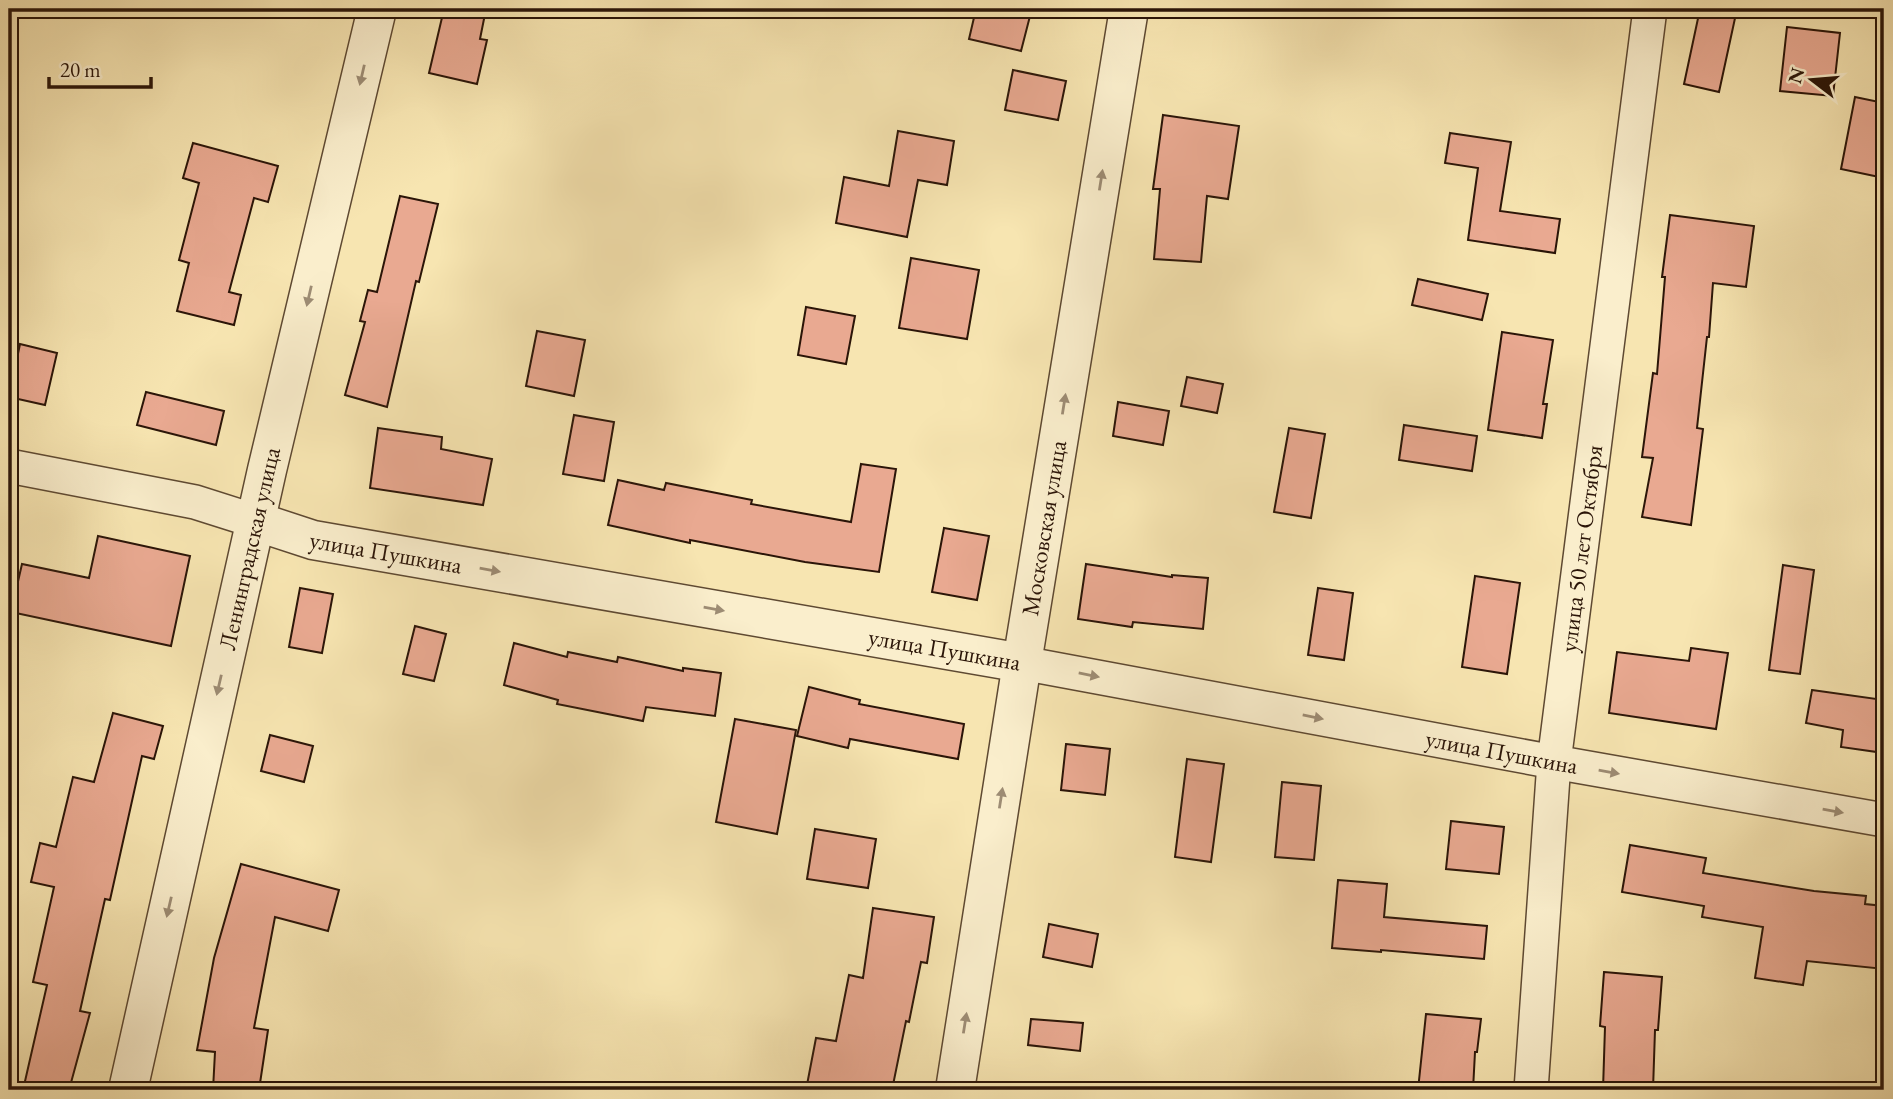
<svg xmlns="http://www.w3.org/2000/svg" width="1893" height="1099" font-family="'EB Garamond',serif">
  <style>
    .building { fill: #e9a991; stroke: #2b1508; stroke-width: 2 }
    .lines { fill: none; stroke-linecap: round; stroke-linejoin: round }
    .minor-casing { stroke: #5e4932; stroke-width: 36 }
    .tertiary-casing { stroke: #5e4932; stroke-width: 41 }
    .minor { stroke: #faeecc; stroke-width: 33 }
    .tertiary { stroke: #faeecc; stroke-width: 38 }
    .oneway { fill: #9d8c74 }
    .labels { text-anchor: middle; stroke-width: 5; stroke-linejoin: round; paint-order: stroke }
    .street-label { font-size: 24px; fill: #2b1508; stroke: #faeecc }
  </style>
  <rect width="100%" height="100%" fill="#f7e5b1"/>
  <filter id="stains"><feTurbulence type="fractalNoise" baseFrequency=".00286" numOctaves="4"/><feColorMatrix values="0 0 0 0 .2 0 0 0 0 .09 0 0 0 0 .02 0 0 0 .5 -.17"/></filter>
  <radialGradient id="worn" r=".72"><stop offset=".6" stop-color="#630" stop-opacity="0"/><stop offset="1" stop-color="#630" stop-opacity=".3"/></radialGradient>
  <g class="building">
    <polygon points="444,9 486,9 480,39 487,40 477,84 429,73"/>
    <polygon points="976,9 1001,9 1030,16 1021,51 969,39"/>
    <polygon points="1700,9 1737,9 1719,92 1684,84"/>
    <polygon points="1787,27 1840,33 1833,96 1780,91"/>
    <polygon points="1013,70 1066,81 1058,120 1005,110"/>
    <polygon points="1855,97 1884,103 1884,178 1841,169"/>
    <polygon points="1163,115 1239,126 1228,199 1207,196 1201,262 1154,259 1160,189 1153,189"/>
    <polygon points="898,131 954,141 947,185 918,180 907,237 836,223 844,177 889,186"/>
    <polygon points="1450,133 1511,142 1500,211 1560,219 1555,253 1468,240 1478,168 1445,163"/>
    <polygon points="193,143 278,166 268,202 254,198 229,292 241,295 234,325 177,311 189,263 179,260 199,183 183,178"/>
    <polygon points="400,196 438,204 419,282 416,281 387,407 345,395 365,322 360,321 368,290 377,292"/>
    <polygon points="1670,215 1754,226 1746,287 1713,283 1709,337 1707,337 1697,428 1703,429 1691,525 1642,517 1653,458 1642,457 1653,373 1657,374 1665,277 1662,277"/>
    <polygon points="911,258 979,270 967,339 899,328"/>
    <polygon points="1418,279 1488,294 1482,320 1412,305"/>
    <polygon points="806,307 855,316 846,364 798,355"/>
    <polygon points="537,331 585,340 574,396 526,386"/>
    <polygon points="1502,332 1553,340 1543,404 1547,404 1542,438 1488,430"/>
    <polygon points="20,344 57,353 45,405 9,397"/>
    <polygon points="1187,377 1223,384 1217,413 1181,406"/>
    <polygon points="146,392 224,411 216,445 137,425"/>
    <polygon points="1118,402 1169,411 1163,445 1113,436"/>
    <polygon points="574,415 614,422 604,481 563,474"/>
    <polygon points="1404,425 1477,436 1472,471 1399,460"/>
    <polygon points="378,428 442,437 441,449 492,459 483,505 370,488"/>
    <polygon points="1289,428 1325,434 1311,518 1274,512"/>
    <polygon points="861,464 896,469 879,572 805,562 690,540 690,543 608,525 618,480 664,490 666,483 752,500 751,504 851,522"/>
    <polygon points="944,528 989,536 977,600 932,592"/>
    <polygon points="98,536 190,556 171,646 11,612 22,564 89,578"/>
    <polygon points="1086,564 1172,577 1172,575 1208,578 1203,629 1133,622 1132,627 1078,619"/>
    <polygon points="1783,565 1814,570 1800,674 1769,670"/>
    <polygon points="1475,576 1520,583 1507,674 1462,667"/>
    <polygon points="300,588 333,594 322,653 289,647"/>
    <polygon points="1318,588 1353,593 1344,660 1308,655"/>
    <polygon points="415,626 446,634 434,681 403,674"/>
    <polygon points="514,643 567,657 568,652 617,662 618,657 683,671 683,668 721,673 715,716 646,707 643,721 557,704 558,700 504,685"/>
    <polygon points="1691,648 1728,653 1716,729 1609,713 1617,652 1689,661"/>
    <polygon points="809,687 860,700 859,704 964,724 958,759 850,739 848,748 797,736"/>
    <polygon points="1812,690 1884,700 1877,752 1841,747 1843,730 1806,723"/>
    <polygon points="113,713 163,726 154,759 142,756 110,900 105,899 80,1011 90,1013 69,1090 23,1090 47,985 33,982 54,887 31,882 40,843 56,847 73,777 94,782"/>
    <polygon points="735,719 796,730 777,834 716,822"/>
    <polygon points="270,735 313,746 304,782 261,771"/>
    <polygon points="1066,744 1110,749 1105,795 1061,790"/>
    <polygon points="1187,759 1224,764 1211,862 1175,857"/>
    <polygon points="1282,782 1321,786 1314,860 1275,857"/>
    <polygon points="1451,821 1504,827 1499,874 1446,869"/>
    <polygon points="815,829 876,839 868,888 807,879"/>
    <polygon points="1630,845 1706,858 1703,873 1814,891 1866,896 1865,904 1884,906 1884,969 1807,961 1803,985 1755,978 1763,927 1702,917 1704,906 1622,892"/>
    <polygon points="241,864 339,890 328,931 275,917 254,1028 268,1030 259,1090 213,1090 215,1052 197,1050 214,958"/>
    <polygon points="1338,880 1387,884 1384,917 1487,926 1484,959 1381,950 1381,952 1332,948"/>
    <polygon points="873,908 934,917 927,963 921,962 909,1022 906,1021 892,1090 806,1090 816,1038 836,1041 849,975 863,978"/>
    <polygon points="1049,924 1098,934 1092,967 1043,957"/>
    <polygon points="1604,972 1662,977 1658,1030 1655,1030 1653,1090 1603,1090 1605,1027 1600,1026"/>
    <polygon points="1426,1014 1481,1019 1477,1052 1475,1052 1473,1090 1418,1090"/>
    <polygon points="1031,1019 1083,1023 1080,1051 1028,1045"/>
  </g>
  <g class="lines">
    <defs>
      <g id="minor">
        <polyline points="9,466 195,502 255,521"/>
        <path id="s1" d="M1022,663L1554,762L1884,820"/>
        <path id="s2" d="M1531,1090L1554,762L1650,9"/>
      </g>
      <g id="tertiary">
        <path id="s3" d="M255,521L313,540L1022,663"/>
        <path id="s4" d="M128,1090L267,470L377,9"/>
        <path id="s5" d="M955,1090L1022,663L1129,9"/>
      </g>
    </defs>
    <use href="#minor" class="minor-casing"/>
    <use href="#tertiary" class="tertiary-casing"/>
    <use href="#minor" class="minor"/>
    <use href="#tertiary" class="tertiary"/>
  </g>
  <defs><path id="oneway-solid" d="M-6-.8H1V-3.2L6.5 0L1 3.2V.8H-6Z" transform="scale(1.75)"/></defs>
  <g class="oneway">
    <use href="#oneway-solid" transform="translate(362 75) rotate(103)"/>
    <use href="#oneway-solid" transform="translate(1101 180) rotate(-81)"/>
    <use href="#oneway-solid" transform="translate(309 296) rotate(103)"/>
    <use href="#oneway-solid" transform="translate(1064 404) rotate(-81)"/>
    <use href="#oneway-solid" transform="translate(490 570) rotate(10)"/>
    <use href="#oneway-solid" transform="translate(714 609) rotate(10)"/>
    <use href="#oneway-solid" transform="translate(1089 675) rotate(11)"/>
    <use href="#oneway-solid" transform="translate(219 685) rotate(103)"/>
    <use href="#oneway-solid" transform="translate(1313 717) rotate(11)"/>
    <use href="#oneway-solid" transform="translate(1609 772) rotate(10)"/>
    <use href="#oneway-solid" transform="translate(1001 798) rotate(-81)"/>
    <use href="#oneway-solid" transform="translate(1833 811) rotate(10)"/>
    <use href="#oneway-solid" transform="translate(169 907) rotate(103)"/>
    <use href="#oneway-solid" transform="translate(965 1023) rotate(-81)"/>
  </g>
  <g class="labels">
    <g class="street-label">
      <text dy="8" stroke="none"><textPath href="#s5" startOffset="569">Московская улица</textPath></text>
      <text dy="8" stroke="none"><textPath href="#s4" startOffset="555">Ленинградская улица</textPath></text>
      <text dy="8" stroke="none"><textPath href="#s2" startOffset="544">улица 50 лет Октября</textPath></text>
      <text dy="8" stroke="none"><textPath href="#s3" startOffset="135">улица Пушкина</textPath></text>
      <text dy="8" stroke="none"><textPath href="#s3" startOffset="702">улица Пушкина</textPath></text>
      <text dy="8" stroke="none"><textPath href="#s1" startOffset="488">улица Пушкина</textPath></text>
    </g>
  </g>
  <rect width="1893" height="1099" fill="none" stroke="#f7e5b1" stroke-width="35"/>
  <rect x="10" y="10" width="1872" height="1078" fill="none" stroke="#2b1508" stroke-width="3.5"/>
  <rect x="18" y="18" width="1858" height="1064" fill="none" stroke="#2b1508" stroke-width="2"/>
  <g transform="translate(1812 80) rotate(286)" stroke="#faeecc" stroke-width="5" paint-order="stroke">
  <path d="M0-5L12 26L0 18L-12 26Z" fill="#2b1508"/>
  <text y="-10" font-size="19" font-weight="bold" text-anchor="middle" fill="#2b1508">N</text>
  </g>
  <path d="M49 77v10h102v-10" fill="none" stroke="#2b1508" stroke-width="3.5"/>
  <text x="60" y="77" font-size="21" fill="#2b1508" stroke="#faeecc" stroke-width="5" paint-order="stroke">20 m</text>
  <rect width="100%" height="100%" filter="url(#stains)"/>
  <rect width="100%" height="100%" fill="url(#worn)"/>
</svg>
